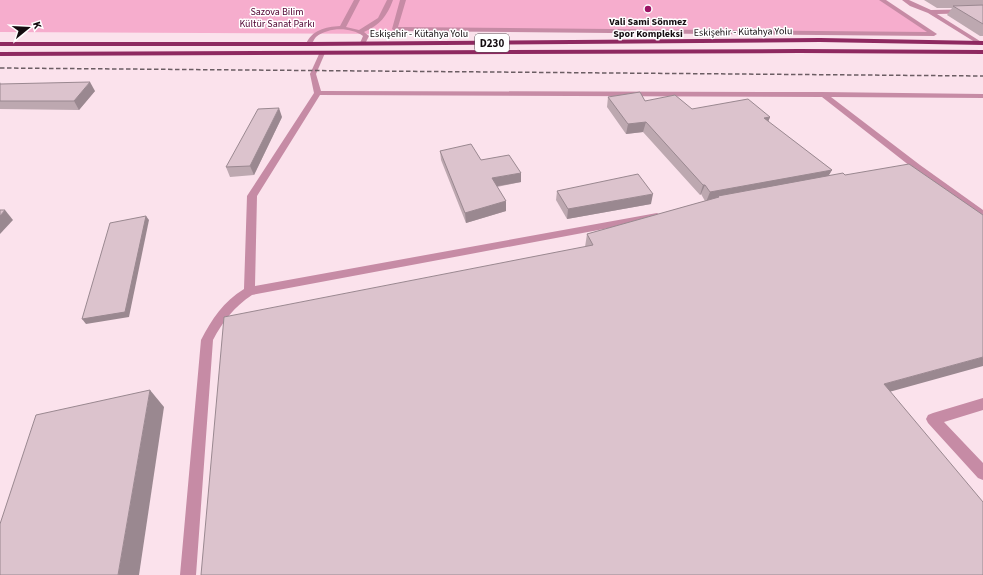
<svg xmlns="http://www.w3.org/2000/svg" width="983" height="575" font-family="'Source Sans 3',sans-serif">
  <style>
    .green { fill: #f6adcd }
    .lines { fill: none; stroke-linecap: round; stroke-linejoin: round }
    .service { fill: #c68ba5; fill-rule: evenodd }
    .pedestrian { fill: #c68ba5; fill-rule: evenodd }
    .minor { fill: #c68ba5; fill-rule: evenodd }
    .trunk { fill: #8e2960; fill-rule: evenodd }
    .rail { stroke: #6b5d63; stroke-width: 1.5; stroke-dasharray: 4.5 2.5; stroke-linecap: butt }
    .wall { fill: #bda8b0 }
    .shaded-wall { fill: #9a8890 }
    .building { fill: #dcc3cd; stroke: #9a8890 }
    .poi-dot { fill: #9b1465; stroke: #fff; stroke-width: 1.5 }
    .labels { text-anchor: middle; stroke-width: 3; stroke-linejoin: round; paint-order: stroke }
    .far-park-label { font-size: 10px; fill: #4f0030; stroke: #fff }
    .far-poi-label { font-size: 10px; font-weight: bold; fill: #140c10; stroke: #fff }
    .far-street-label { font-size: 10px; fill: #140c10; stroke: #fff }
    .shield { fill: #fff; stroke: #5a5558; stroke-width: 1 }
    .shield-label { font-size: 11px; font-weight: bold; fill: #140c10 }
  </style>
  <rect width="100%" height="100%" fill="#fbe2ec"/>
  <polygon class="green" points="0,0 882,0 934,34 395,29 393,34 0,32"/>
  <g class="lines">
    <g class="service">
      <path d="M354,0H360L346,27L359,30L378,18L387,0H393C387,16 380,25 364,32L369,36L365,44L360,43L363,36C350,27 329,27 316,37C314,39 313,42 311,45H307L306,44C312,30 325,27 340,26Z"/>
      <polygon points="902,0 909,0 931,10 983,9 983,13 937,14 983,43 978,44 928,13 910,6"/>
      <path d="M313,72L316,74L321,91L822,92L983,94V98L831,97L920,165L983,210V218L980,217L915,170L900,174L897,173L896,171L897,169L910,166L822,97L320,95L257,196L255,286L657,213L662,216L657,219L252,295C234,307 223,321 213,340L196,575H180L201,340C212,319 223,302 244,289L247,196L314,93L310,74Z"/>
      <polygon points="983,398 983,410 944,422 983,463 983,480 978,478 928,423 926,419 928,415 933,413"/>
    </g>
    <polygon class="pedestrian" points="400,0 406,0 398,27 927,32 879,0 886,0 937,34 934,36 395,31 392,29"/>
    <polygon class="minor" points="320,52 325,53 316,74 311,75 310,74"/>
    <g class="trunk">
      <polygon points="820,38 983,41 983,45 820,42 309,46 0,46 0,42 309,42"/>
      <polygon points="799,49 983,50 983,54 799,53 0,56 0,52"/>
    </g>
    <polyline class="rail" points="0,68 983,76"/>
  </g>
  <g class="wall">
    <polygon points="924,0 983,0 983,36 980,36 947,15 952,8 937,8"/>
    <polygon points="0,82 1,84 95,91 79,110 0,109"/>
    <polygon points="608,97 645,101 692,109 770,117 768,122 832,170 828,176 845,175 983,215 585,247 587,234 705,201 701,194 700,195 643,132 626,134 607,107"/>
    <polygon points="282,117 254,175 230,177 226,167"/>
    <polygon points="440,151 481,160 521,173 521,182 497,187 506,211 466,223 441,160"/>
    <polygon points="557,191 651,204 567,219 556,200"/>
  </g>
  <g class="shaded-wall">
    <polygon points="90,82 95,91 79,110 74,101"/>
    <polygon points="279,108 282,117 254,175 250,166"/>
    <polygon points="770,117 766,127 764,118"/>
    <polygon points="646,122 643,132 626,134 628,124"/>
    <polygon points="832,170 826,180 719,197 718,196 717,200 706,202 710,192"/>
    <polygon points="521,173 521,182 492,187 492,178"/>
    <polygon points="703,185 705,185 701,194 700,195"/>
    <polygon points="653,194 651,204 567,219 568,209"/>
    <polygon points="506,201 506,211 466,223 465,213"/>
    <polygon points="5,210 13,220 0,234 0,216"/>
    <polygon points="146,216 149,220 129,317 86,324 82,319"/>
    <polygon points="983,357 983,366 871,397 884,384"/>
    <polygon points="150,390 164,407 139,575 118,575"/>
  </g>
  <g class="building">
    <polygon points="983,5 983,24 953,6"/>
    <polygon points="90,82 74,101 0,101 0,84"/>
    <polygon points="640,92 645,101 675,95 692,109 748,99 770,117 764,118 832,170 710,192 705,185 703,185 646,122 628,124 608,97"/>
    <polygon points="279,108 250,166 226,167 258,109"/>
    <polygon points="471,144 481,160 509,155 521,173 492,178 506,201 465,213 440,151"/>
    <polygon points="909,164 983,215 983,357 884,384 983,502 983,575 201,575 224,317 593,245 587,234 719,197 718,196 843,173 845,175"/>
    <polygon points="638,174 653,194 568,209 557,191"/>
    <polygon points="0,210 5,210 0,216"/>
    <polygon points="146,216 125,312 82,319 110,223"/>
    <polygon points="150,390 118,575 0,575 0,524 36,415"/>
  </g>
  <circle class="poi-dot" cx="648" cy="9" r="4"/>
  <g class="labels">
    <g class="far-park-label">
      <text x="277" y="15">Sazova Bilim<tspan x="277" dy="12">Kültür Sanat Parkı</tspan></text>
    </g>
    <g class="far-poi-label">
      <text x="648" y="25">Vali Sami Sönmez<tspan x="648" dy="12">Spor Kompleksi</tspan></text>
    </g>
    <g class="far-street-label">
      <text transform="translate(743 31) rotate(-1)" y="4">Eskişehir - Kütahya Yolu</text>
      <text x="419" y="37">Eskişehir - Kütahya Yolu</text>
    </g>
    <rect class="shield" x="475" y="34" width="34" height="18" rx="3"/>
    <g class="shield-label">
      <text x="492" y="47">D230</text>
    </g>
  </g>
  <g transform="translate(28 28) rotate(72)" stroke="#ffffff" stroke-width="3" paint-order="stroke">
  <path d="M0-3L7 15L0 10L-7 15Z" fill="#140c10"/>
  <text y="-6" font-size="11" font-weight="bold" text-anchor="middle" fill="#140c10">K</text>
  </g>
</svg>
